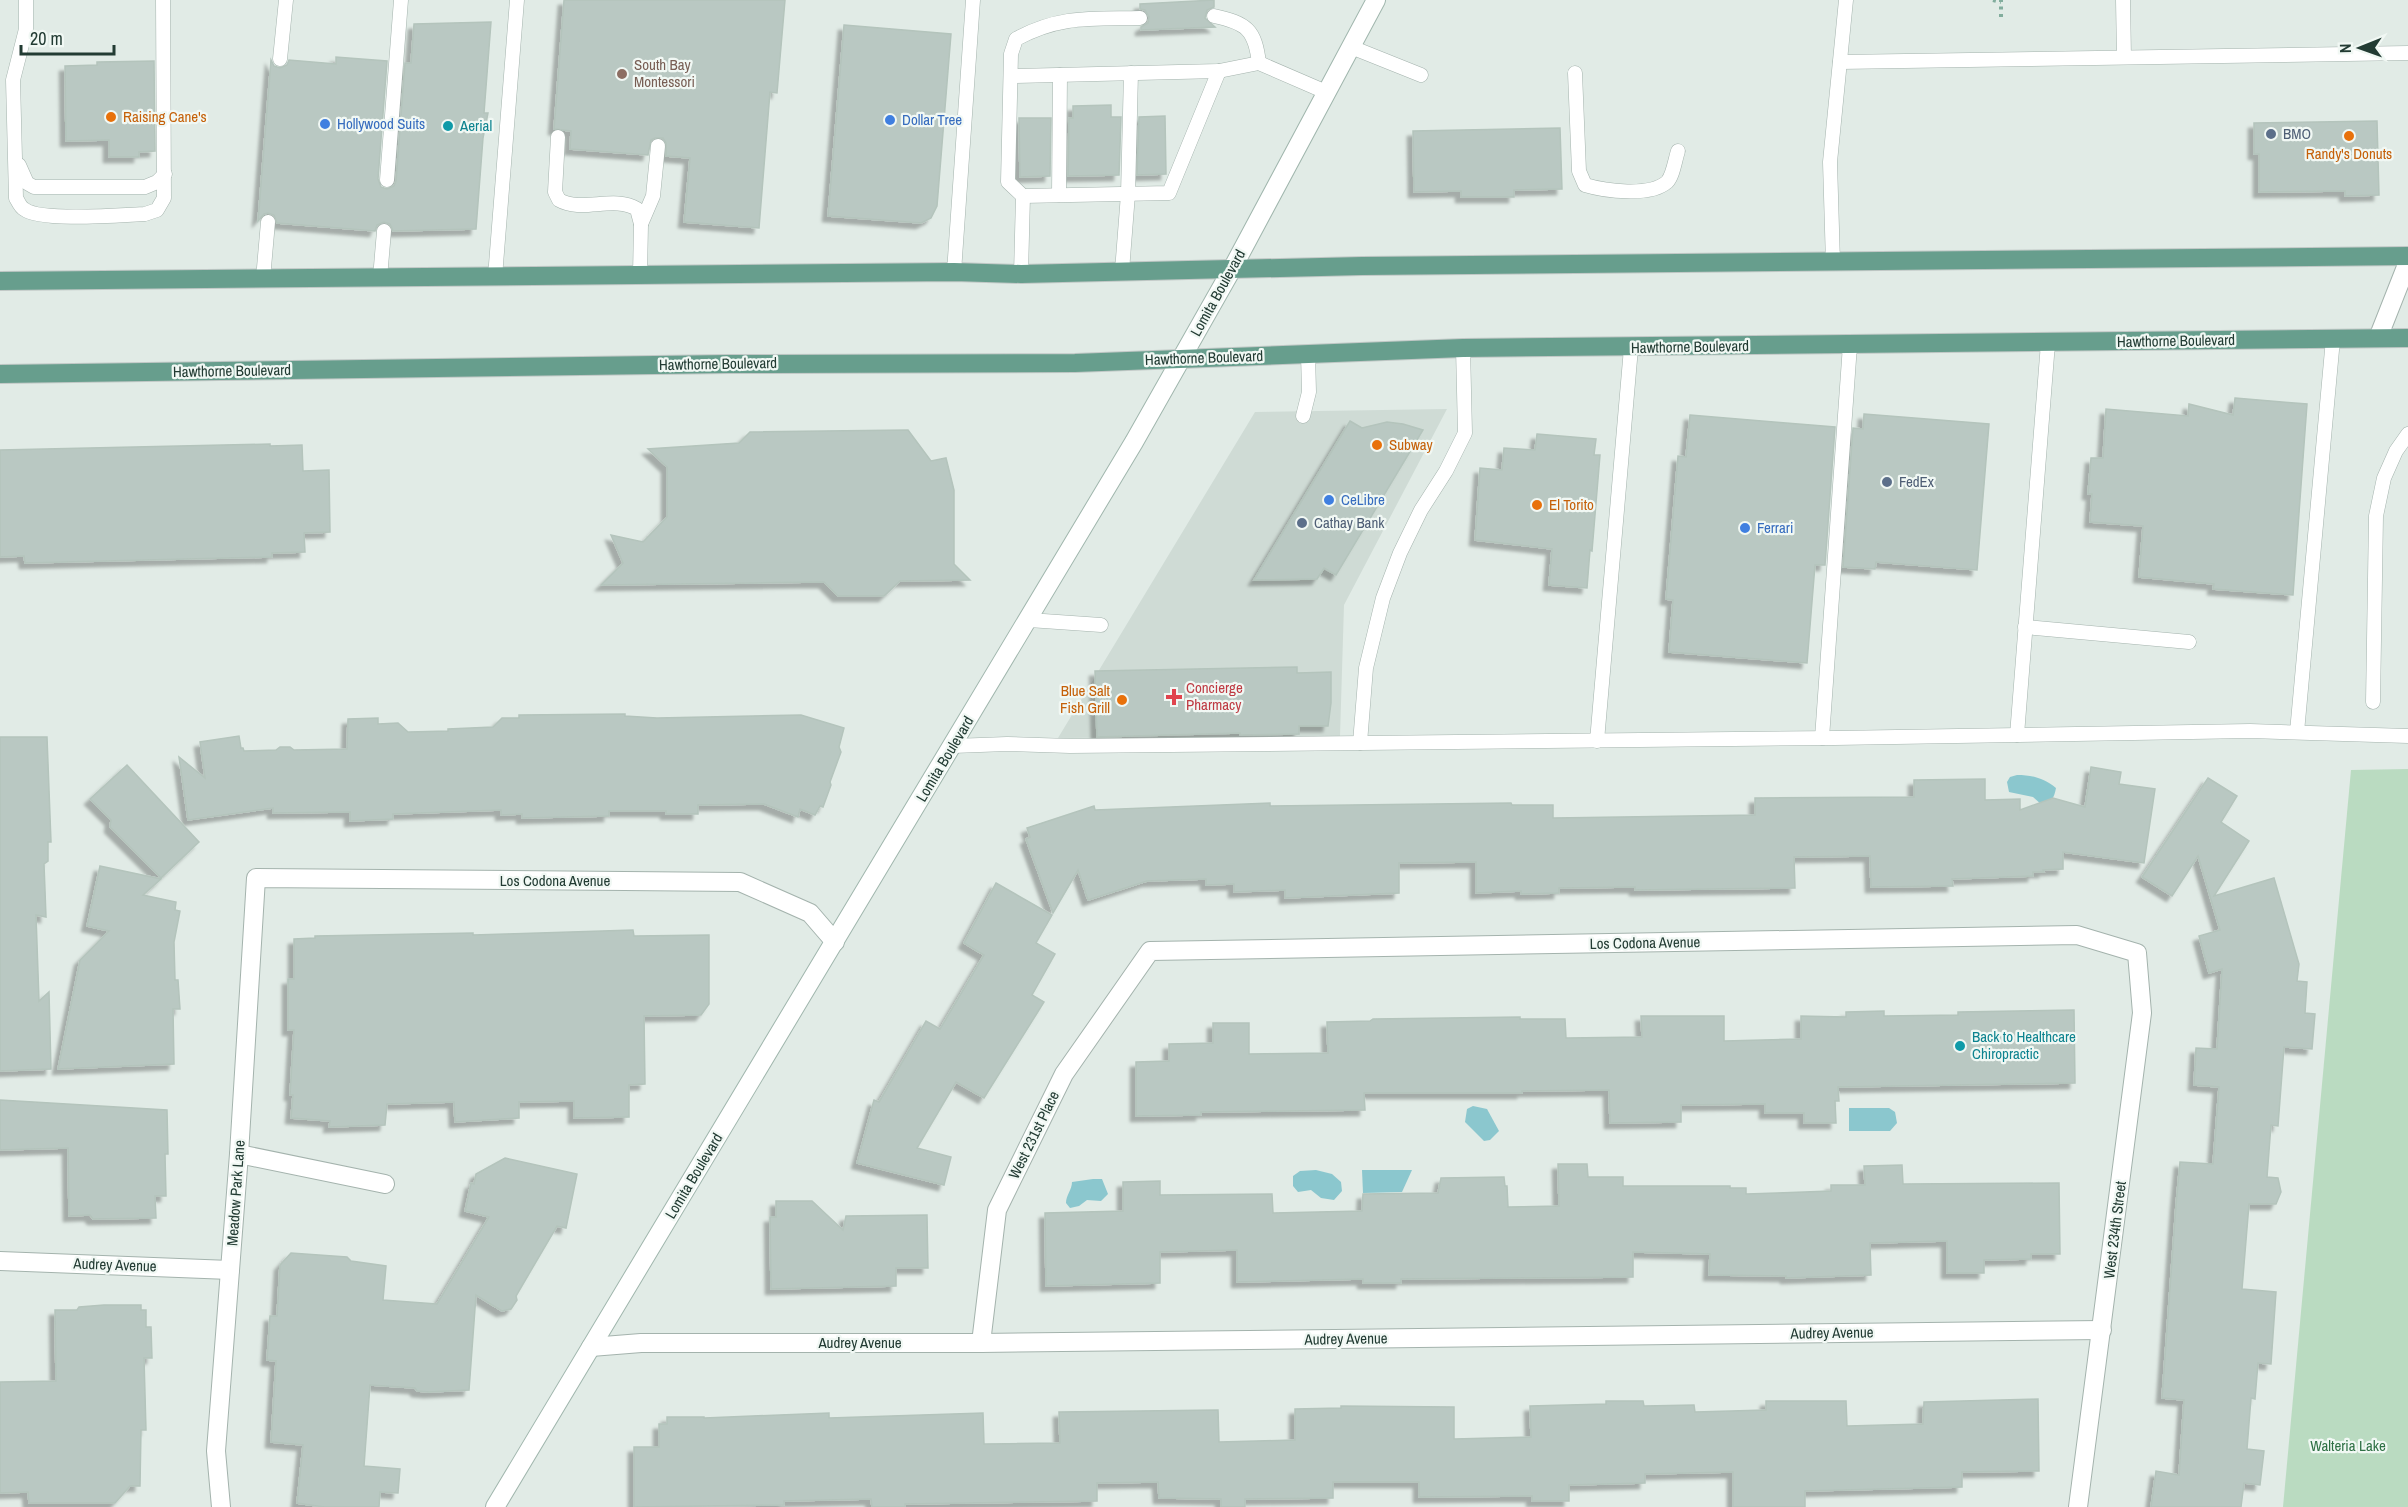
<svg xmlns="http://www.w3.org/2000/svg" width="2408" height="1507" font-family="'Archivo Narrow',sans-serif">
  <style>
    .built { fill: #cfdbd5 }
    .green { fill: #badbc1 }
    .water { fill: #8bc7ce }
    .building { fill: #b9c8c2; stroke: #b4c4bc; stroke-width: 1.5; filter: url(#shadow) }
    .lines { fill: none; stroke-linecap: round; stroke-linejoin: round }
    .service-casing { stroke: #a4b3ad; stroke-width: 15 }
    .minor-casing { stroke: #a4b3ad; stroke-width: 20 }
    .secondary-casing { stroke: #a0b6ad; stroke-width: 20 }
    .primary-casing { stroke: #c1c8c6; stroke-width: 20 }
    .path { stroke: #82ad9d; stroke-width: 4; stroke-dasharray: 3 4.5; stroke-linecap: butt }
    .service { stroke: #fff; stroke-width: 14 }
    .minor { stroke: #fff; stroke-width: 18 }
    .secondary { stroke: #fff; stroke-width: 18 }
    .primary { stroke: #679e8d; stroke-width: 18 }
    .education-dot { fill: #8d6e63; stroke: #f1f8f4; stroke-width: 2 }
    .food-dot { fill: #e8710a; stroke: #f1f8f4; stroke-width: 2 }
    .shop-dot { fill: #3f7fe0; stroke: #f1f8f4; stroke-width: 2 }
    .culture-dot { fill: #0f9aa8; stroke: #f1f8f4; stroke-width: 2 }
    .service-dot { fill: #5c6f8a; stroke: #f1f8f4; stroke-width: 2 }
    .health-dot { fill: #e0444e; stroke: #f1f8f4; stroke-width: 2 }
    .labels { text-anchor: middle; stroke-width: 4.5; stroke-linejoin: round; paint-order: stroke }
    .education-label { font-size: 15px; fill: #785e54; stroke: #f1f8f4; text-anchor: start }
    .food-label { font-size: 15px; fill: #c56008; stroke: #f1f8f4; text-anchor: start }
    .shop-label { font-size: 15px; fill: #366cbe; stroke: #f1f8f4; text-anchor: start }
    .culture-label { font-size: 15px; fill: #0d838f; stroke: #f1f8f4; text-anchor: start }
    .service-label { font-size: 15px; fill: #4e5e75; stroke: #f1f8f4; text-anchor: start }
    .street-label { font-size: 15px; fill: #223b33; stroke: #f1f8f4 }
    .health-label { font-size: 15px; fill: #be3a42; stroke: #f1f8f4; text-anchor: start }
    .park-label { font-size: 15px; fill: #2e7044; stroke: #f1f8f4 }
  </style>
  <defs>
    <filter id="shadow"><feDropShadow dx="-5.5" dy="5.5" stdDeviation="1.5" flood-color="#0004"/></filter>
  </defs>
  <rect width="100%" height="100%" fill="#e1ebe6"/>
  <polygon class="built" points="1447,409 1344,605 1340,736 1058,738 1255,412"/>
  <polygon class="green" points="2408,769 2408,1507 2283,1507 2351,770"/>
  <g class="water">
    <path d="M2017,775C2032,775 2043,778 2056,788C2054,798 2052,802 2042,805L2033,797L2009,792L2007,782L2010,777Z"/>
    <polygon points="1473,1106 1487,1109 1499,1131 1490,1140 1484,1141 1465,1122 1467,1109"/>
    <polygon points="1849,1108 1889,1108 1895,1112 1897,1123 1890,1131 1849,1131"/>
    <polygon points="1316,1170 1332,1174 1341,1182 1342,1191 1334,1200 1321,1198 1311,1190 1298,1192 1293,1186 1293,1176 1300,1171"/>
    <polygon points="1362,1170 1412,1170 1402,1192 1363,1193"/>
    <path d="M1093,1179H1102L1108,1194L1101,1201L1087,1200L1079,1206L1070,1208L1066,1203C1066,1195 1072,1190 1072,1182Z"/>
  </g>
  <g class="building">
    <polygon points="564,0 785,0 777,93 770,92 759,228 684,222 690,158 666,156 666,143 663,138 655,138 651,140 648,155 570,149 571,131 554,129"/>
    <polygon points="1214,0 1214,7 1207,10 1205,18 1215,27 1141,30 1141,27 1148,23 1149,17 1145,10 1140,9 1140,4"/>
    <polygon points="491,22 484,113 488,113 483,138 476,229 393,231 390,224 384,222 377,225 375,231 277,223 274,215 268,213 264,214 258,221 271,60 274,66 280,68 287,65 289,60 336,64 336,57 387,61 378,179 381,187 387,189 394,186 396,181 405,63 411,63 414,24"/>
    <polygon points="844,25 951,34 937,206 931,218 921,223 828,216"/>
    <polygon points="154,61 155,151 139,152 139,157 109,157 109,140 66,141 65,66 97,65 97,62"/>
    <polygon points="1111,105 1111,117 1121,117 1119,175 1068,176 1069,118 1073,118 1073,106"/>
    <polygon points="1165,116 1166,174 1137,175 1139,117"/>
    <polygon points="1019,118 1051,118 1050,176 1020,177"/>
    <polygon points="2377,121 2379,195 2345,196 2345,191 2259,192 2259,154 2254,154 2254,123"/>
    <polygon points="1560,128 1562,189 1514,190 1514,197 1461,197 1461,191 1414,192 1413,131"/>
    <polygon points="2235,398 2307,404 2293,595 2213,589 2214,584 2139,577 2143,526 2090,522 2092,494 2088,494 2091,458 2103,458 2106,409 2188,416 2189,404 2233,415"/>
    <polygon points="1864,414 1989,424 1977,570 1876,562 1875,569 1843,567 1853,428 1863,429"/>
    <polygon points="1690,415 1835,427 1825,565 1815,565 1807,663 1669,652 1673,600 1666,599 1678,456 1686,457"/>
    <polygon points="1350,421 1362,428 1387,422 1403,424 1423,430 1336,575 1324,568 1317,579 1254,580"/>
    <polygon points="908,430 931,461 946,458 954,490 954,564 970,580 900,581 884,596 838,596 824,582 601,585 623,563 611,535 643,542 667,517 667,467 648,449 739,443 750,432"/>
    <polygon points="1537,434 1596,439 1594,455 1600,455 1592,551 1590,550 1587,588 1549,585 1552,549 1475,540 1480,468 1502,470 1504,448 1535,450"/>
    <polygon points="270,444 270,446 302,445 303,471 329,470 330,532 304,533 305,552 272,553 272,557 25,563 24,556 0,557 0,450"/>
    <polygon points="1297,667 1297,673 1331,672 1331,703 1328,726 1299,726 1299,734 1240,735 1240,733 1097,737 1095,671"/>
    <polygon points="625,714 625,716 657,718 801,715 844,728 839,747 841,752 830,782 831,785 823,807 820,806 815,815 800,809 798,817 764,804 698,805 698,814 666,814 666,811 609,811 609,816 522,818 522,814 501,815 501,810 393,814 393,819 350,821 350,812 273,813 273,808 188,820 179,757 205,778 200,742 239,736 241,748 243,748 244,751 276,750 280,747 290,747 294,750 347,749 348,719 378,718 378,724 398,723 408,732 448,731 448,729 493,727 502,718 519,718 519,715"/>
    <polygon points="0,737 47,737 51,842 48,842 48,861 44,864 46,917 36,915 39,1001 49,992 51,1069 0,1071"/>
    <polygon points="127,765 199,842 161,878 110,827 111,820 90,799"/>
    <polygon points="2091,767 2121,772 2119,784 2155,789 2144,863 2063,852 2063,869 2043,870 2044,872 2033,872 2033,876 1952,879 1953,886 1871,887 1870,856 1794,857 1795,888 1635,890 1635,887 1559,888 1559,893 1521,894 1521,891 1476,893 1476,862 1399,863 1399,893 1285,898 1285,890 1234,892 1234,884 1206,885 1206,879 1147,881 1088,900 1078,870 1053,913 1026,839 1030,837 1027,828 1094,806 1095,810 1270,803 1270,806 1511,803 1512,805 1553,805 1553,818 1755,815 1755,798 1914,797 1914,780 1985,779 1985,800 2020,799 2020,810 2053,798 2085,807"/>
    <polygon points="2208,778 2237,796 2221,822 2249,841 2214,896 2274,878 2299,964 2297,981 2307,982 2305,1013 2315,1014 2312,1049 2284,1047 2278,1126 2271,1125 2267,1177 2278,1178 2281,1192 2276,1204 2249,1204 2242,1289 2276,1292 2271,1364 2258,1363 2255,1399 2251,1398 2247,1449 2264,1451 2260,1485 2244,1483 2241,1507 2151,1507 2156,1471 2179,1475 2184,1400 2162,1398 2176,1205 2180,1162 2213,1164 2219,1087 2194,1085 2196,1048 2217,1049 2222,969 2209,973 2199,936 2220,930 2198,856 2172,896 2142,877"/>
    <polygon points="100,866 161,879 143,895 176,902 175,910 180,911 174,942 175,980 178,980 180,1009 173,1009 174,1064 58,1069 80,960 109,931 87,926"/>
    <polygon points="996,883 1052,915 1036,943 1055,954 1032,995 1044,1002 984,1098 956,1082 917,1148 951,1157 944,1185 857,1163 874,1100 879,1102 926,1021 940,1029 984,955 964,943"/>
    <polygon points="633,930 634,936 709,935 709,1004 701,1015 644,1016 645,1084 629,1085 629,1117 574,1118 574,1101 519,1102 519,1118 455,1122 454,1102 387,1104 385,1125 329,1127 330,1121 291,1118 293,1095 290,1095 294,1030 288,1030 288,979 294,979 294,939 315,938 315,936 473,933 473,935"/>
    <polygon points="2074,1010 2075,1083 1838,1087 1839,1101 1835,1101 1836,1123 1804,1123 1804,1113 1765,1113 1765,1104 1681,1105 1681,1122 1610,1123 1609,1090 1522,1091 1522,1093 1364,1093 1365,1110 1201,1112 1201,1115 1136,1116 1136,1062 1169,1061 1169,1044 1213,1043 1213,1023 1249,1023 1249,1054 1328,1053 1327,1022 1370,1021 1373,1019 1520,1017 1520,1019 1565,1019 1566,1038 1642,1037 1641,1016 1724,1016 1724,1041 1801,1039 1801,1016 1846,1017 1846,1012 1884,1011 1884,1016 1958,1015 1958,1012"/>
    <polygon points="0,1100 167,1110 168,1154 165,1154 166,1196 155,1196 156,1218 93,1219 90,1215 69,1216 68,1148 0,1150"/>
    <polygon points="505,1158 577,1174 566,1228 557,1226 516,1296 517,1300 511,1309 502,1311 476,1295 469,1390 429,1392 417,1391 415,1388 370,1385 364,1466 400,1469 398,1493 380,1492 379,1507 324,1507 297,1503 303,1445 271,1442 276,1361 267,1360 270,1316 277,1316 280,1265 291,1253 347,1257 351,1261 386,1266 383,1300 437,1304 489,1217 465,1211 471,1183 474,1184 476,1174"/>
    <polygon points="1558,1164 1587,1164 1588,1177 1623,1177 1623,1186 1730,1186 1730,1188 1746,1188 1746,1194 1831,1191 1831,1185 1865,1185 1864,1166 1902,1165 1903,1184 2059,1183 2060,1254 2031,1254 2031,1259 1984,1260 1984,1273 1947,1273 1947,1241 1870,1243 1871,1275 1786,1278 1786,1276 1709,1275 1710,1254 1633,1252 1633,1277 1401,1279 1401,1283 1363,1283 1363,1279 1237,1282 1237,1250 1160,1252 1160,1283 1046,1286 1045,1213 1123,1211 1123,1182 1160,1181 1160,1195 1272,1194 1273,1213 1362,1211 1363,1194 1438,1193 1441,1178 1504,1177 1505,1186 1507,1186 1508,1207 1559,1206"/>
    <polygon points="776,1201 812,1201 843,1230 846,1216 927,1215 928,1268 896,1268 896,1286 771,1289 770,1217 776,1217"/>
    <polygon points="104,1305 141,1305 141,1310 146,1310 146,1327 151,1327 152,1358 144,1358 146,1430 141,1430 140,1486 130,1486 115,1503 29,1503 28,1492 0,1493 0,1382 56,1381 55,1310 77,1310 79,1307"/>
    <polygon points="2038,1399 2039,1471 1962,1472 1962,1487 1805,1491 1805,1507 1733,1507 1733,1472 1645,1474 1645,1483 1569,1485 1569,1501 1532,1501 1532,1496 1419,1497 1419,1482 1333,1482 1333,1498 1245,1499 1245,1507 1221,1507 1221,1499 1159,1498 1158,1482 1097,1483 1097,1501 905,1504 905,1507 872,1507 871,1499 784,1501 784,1505 634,1507 634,1447 659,1447 659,1424 667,1424 667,1417 704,1417 704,1418 829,1413 829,1418 983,1413 984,1444 1060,1443 1059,1412 1218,1410 1219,1442 1295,1440 1295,1409 1341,1408 1341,1406 1454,1407 1454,1439 1531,1437 1530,1406 1606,1404 1606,1401 1643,1401 1644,1406 1694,1405 1695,1412 1766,1410 1766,1401 1846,1401 1847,1426 1923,1424 1924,1402"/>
  </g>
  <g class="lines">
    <defs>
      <g id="service">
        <path d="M26,0V29L13,80L16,198C18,201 20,207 24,209C40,222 121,215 145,214L157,210L164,198L163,0"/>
        <polyline points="2123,0 2124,57"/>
        <path d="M1214,16C1247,23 1255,30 1259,63"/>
        <polyline points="1351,47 1421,75"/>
        <polyline points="280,59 286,0"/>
        <polyline points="1840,62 2408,53"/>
        <path d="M1575,73L1579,171L1585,185C1605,191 1650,197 1667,182C1673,176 1675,160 1678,151"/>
        <polyline points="1011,76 1219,71 1259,63 1326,92"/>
        <path d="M558,137L555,192L559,200C582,213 614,195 637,209L641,224L640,275"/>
        <polyline points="19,165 27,183 34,187 145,187 157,182 165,174"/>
        <polyline points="387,180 401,0"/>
        <polyline points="1059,195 1060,75"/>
        <polyline points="1023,196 1169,193 1219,71"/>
        <polyline points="641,224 653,196 658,146"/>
        <polyline points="1833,263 1830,162 1846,0"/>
        <polyline points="1122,271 1128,194 1131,73"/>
        <polyline points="954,272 973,0"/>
        <path d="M1021,274L1023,196L1008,182L1011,54L1016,39C1060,15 1092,19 1140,18"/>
        <polyline points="495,277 517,0"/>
        <polyline points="380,278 384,231"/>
        <polyline points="263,279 268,222"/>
        <polyline points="1303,416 1309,392 1308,354"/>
        <polyline points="1029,620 1101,625"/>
        <polyline points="2025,627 2189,642"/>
        <polyline points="2373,702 2376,516 2384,478 2396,451 2408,434"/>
        <polyline points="2297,732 2333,339"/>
        <polyline points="2017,735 2048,343"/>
        <polyline points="1822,738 1850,345"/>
        <polyline points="1597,741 1631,348"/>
        <polyline points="1360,743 1366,668 1383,598 1400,553 1421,510 1446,471 1465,433 1463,348"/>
        <polyline points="953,746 1007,744 1070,746 1835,738 2250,731 2408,736"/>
      </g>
      <g id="minor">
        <polyline points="2378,338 2408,262"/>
        <polyline points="239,1154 385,1184"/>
        <polyline points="0,1261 230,1270"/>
        <polyline points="981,1343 997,1210 1064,1074 1150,951 2077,935 2137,953 2142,1013 2078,1507"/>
        <polyline points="591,1347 641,1343 981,1343 2102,1330"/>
        <polyline points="221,1507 216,1451 239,1154 256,878 740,882 810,913 835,942"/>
      </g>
      <polyline id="secondary" points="495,1507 1134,442 1232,269 1376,0"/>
      <g id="primary">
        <polyline points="0,281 954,272 1021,274 1362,266 2408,256"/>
        <polyline points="0,374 728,364 1075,363 1463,348 2408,338"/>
      </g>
    </defs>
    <use href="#service" class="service-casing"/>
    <use href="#minor" class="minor-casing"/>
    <use href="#secondary" class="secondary-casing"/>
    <use href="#primary" class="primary-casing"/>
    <g class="path">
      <polyline points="1993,0 2001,2"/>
      <polyline points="2001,17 2001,0"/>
    </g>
    <use href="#service" class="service"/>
    <use href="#minor" class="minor"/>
    <use href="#secondary" class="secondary"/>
    <use href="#primary" class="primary"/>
  </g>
  <circle class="education-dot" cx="622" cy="74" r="6"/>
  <g class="food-dot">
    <circle cx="111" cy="117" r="6"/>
    <circle cx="2349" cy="136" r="6"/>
    <circle cx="1377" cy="445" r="6"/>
    <circle cx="1537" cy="505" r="6"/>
    <circle cx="1122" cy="700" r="6"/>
  </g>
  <g class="shop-dot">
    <circle cx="890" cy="120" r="6"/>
    <circle cx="325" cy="124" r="6"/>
    <circle cx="1329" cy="500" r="6"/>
    <circle cx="1745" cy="528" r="6"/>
  </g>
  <g class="culture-dot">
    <circle cx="448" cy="126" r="6"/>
    <circle cx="1960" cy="1046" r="6"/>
  </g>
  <g class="service-dot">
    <circle cx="2271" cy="134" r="6"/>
    <circle cx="1887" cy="482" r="6"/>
    <circle cx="1302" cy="523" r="6"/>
  </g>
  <path class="health-dot" d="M1171 688h6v6h6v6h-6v6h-6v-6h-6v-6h6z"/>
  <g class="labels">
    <g class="education-label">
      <text x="634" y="70">South Bay<tspan x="634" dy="17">Montessori</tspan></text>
    </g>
    <g class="food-label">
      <text x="123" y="122">Raising Cane's</text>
      <text x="2349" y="159" text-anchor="middle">Randy's Donuts</text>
      <text x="1389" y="450">Subway</text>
      <text x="1549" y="510">El Torito</text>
      <text x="1110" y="696" text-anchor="end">Blue Salt<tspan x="1110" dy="17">Fish Grill</tspan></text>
    </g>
    <g class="shop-label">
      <text x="902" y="125">Dollar Tree</text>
      <text x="337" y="129">Hollywood Suits</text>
      <text x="1341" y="505">CeLibre</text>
      <text x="1757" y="533">Ferrari</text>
    </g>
    <g class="culture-label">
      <text x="460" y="131">Aerial</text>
      <text x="1972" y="1042">Back to Healthcare<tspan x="1972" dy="17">Chiropractic</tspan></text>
    </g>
    <g class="service-label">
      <text x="2283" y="139">BMO</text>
      <text x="1899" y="487">FedEx</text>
      <text x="1314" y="528">Cathay Bank</text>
    </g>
    <g class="street-label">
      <text transform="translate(1218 293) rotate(-61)" y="5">Lomita Boulevard</text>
      <text transform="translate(2176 341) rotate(-1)" y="5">Hawthorne Boulevard</text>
      <text transform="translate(1690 347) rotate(-1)" y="5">Hawthorne Boulevard</text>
      <text transform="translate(1204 358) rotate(-2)" y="5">Hawthorne Boulevard</text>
      <text transform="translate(718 364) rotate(-1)" y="5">Hawthorne Boulevard</text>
      <text transform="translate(232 371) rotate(-1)" y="5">Hawthorne Boulevard</text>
      <text transform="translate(945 759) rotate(-59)" y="5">Lomita Boulevard</text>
      <text x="555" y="886">Los Codona Avenue</text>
      <text transform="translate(1645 943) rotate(-1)" y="5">Los Codona Avenue</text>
      <text transform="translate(1034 1135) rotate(-64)" y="5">West 231st Place</text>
      <text transform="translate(694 1176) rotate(-59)" y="5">Lomita Boulevard</text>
      <text transform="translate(236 1193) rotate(-86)" y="5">Meadow Park Lane</text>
      <text transform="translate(2115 1230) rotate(-83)" y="5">West 234th Street</text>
      <text transform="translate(115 1265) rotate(2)" y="5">Audrey Avenue</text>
      <text transform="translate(1832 1333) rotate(-1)" y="5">Audrey Avenue</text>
      <text transform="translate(1346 1339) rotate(-1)" y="5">Audrey Avenue</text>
      <text x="860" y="1348">Audrey Avenue</text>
    </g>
    <g class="health-label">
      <text x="1186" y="693">Concierge<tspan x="1186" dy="17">Pharmacy</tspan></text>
    </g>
    <g class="park-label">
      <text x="2348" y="1451">Walteria Lake</text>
    </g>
  </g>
  <g transform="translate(2360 48) rotate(269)" stroke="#f1f8f4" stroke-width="4.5" paint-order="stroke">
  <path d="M0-4.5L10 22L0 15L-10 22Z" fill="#223b33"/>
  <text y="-9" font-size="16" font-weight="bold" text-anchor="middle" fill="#223b33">N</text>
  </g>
  <path d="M21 45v9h93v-9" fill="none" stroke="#223b33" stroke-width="3"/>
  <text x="30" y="45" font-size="18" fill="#223b33" stroke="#f1f8f4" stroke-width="4.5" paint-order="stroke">20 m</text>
</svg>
